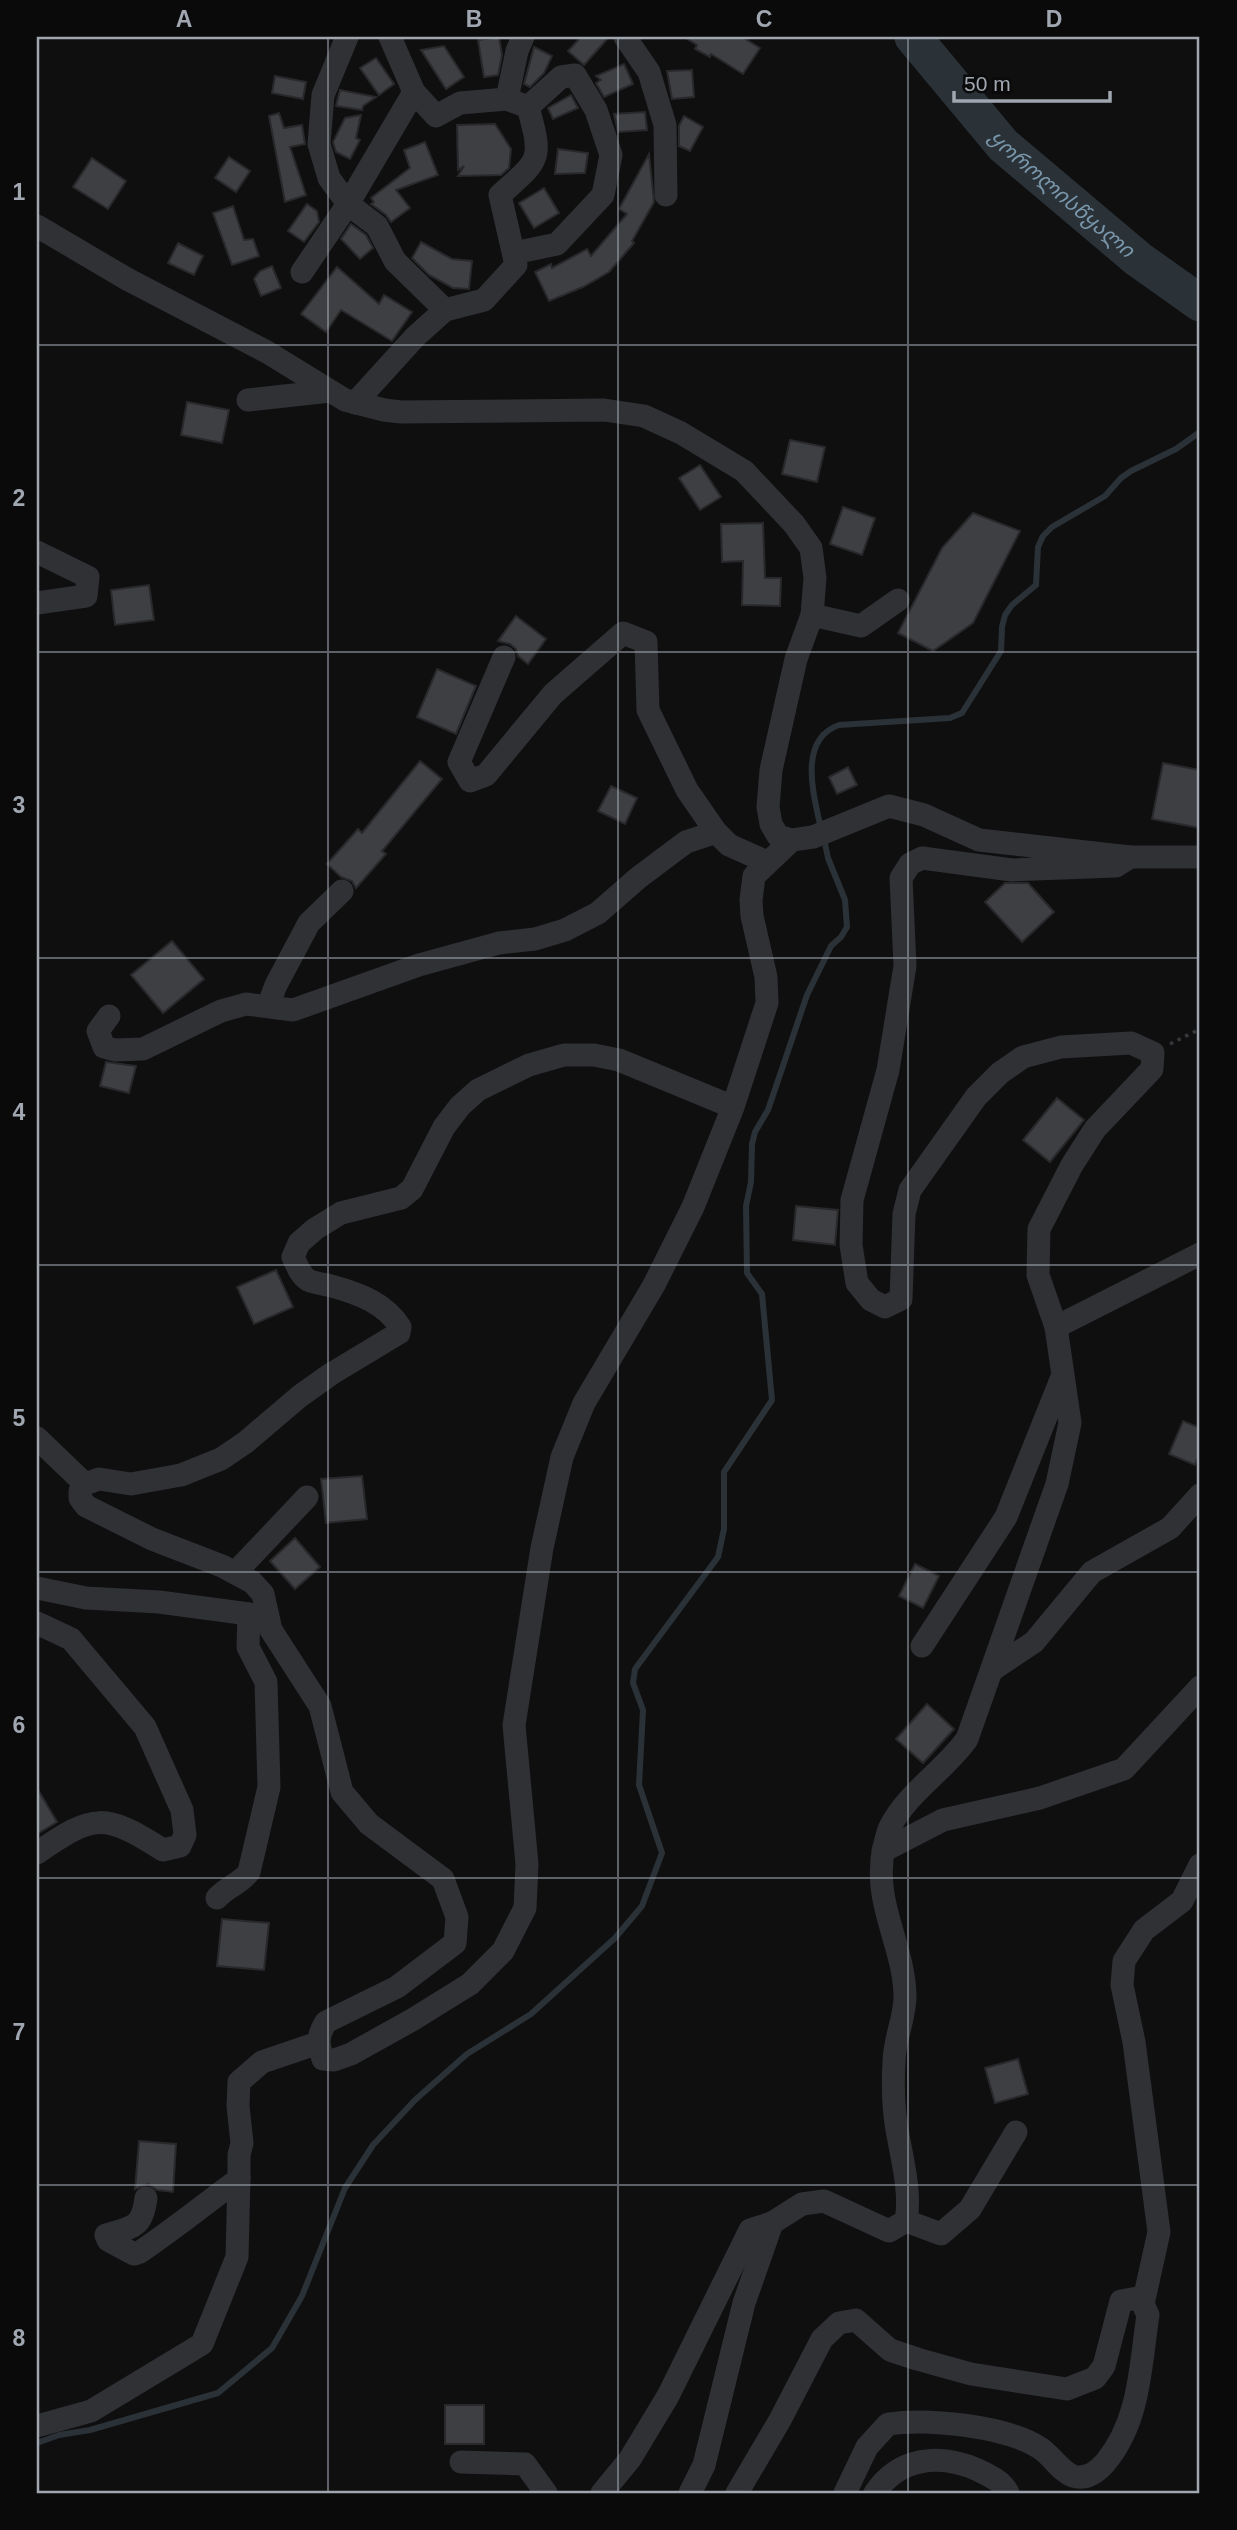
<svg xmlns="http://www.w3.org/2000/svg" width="1237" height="2530" font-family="Helvetica,'Noto Sans Georgian',sans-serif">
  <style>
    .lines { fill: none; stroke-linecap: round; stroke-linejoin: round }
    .stream { stroke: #2a3238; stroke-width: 6 }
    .river { stroke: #2a3238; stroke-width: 37 }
    .building { fill: #3e3f43; stroke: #29292c; stroke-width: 2 }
    .path { stroke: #36383c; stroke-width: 3.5; stroke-dasharray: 3.5 5; stroke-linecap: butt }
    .minor { stroke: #303135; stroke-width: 23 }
    .grid { fill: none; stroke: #a1a7b1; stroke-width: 2; stroke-opacity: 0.55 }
    .labels { text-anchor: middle; stroke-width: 7; stroke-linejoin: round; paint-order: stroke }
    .water-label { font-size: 21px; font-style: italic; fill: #7996ab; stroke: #0a0a0b }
    .neatline { fill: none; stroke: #a1a7b1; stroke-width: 2.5 }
    .grid-label { font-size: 23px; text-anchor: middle; font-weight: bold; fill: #a1a7b1 }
  </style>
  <rect width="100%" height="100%" fill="#0f0f10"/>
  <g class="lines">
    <g class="stream">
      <path d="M821,829C814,796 797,740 839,725L950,718L962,713L1001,651L1002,627L1005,615L1012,605L1036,585L1038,547L1043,536L1052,527L1105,496L1121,478L1131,471L1176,449L1200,432"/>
      <polyline points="37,2443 59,2435 90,2430 218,2393 272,2348 302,2296 345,2188 373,2145 415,2100 467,2054 531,2014 615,1938 642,1906 662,1853 639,1785 643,1710 633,1683 635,1669 718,1557 724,1529 724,1472 772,1400 762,1294 747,1273 746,1206 751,1182 752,1144 755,1132 768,1110 807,995 831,946 841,937 847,927 845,900 828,858 824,839"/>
    </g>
    <path class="river" id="s1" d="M913,37L1003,145L1138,259L1200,303"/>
  </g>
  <g class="building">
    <polygon points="499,37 502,55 498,75 484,77 478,40"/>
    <polygon points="581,37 609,37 584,65 568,51"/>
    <polygon points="684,37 742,37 760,48 743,74 711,54 710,57 695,49 697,45"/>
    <polygon points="444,46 464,77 446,89 421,50"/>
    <polygon points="534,47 552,56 544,73 530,87 524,84"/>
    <polygon points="376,58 394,84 379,95 360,68"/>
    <polygon points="624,64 633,84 604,97 596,83 601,80 596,76"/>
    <polygon points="692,70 694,97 672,99 667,71"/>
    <polygon points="275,76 306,82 303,99 272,93"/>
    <polygon points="340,90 376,97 363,106 362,110 336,106"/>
    <polygon points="571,95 578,108 553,119 548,108"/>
    <polygon points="645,112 647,130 618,132 614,114"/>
    <polygon points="279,113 284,128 302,125 305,144 290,147 306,195 285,202 269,116"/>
    <polygon points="361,115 356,138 360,140 350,159 336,152 333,142 345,118"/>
    <polygon points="684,116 703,127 690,151 679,146 679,126"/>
    <polygon points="495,124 511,149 509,168 501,175 458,176 464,166 458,170 457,125"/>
    <polygon points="425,142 438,175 396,190 410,208 391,222 386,215 371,204 374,202 371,198 410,168 404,150"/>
    <polygon points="558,149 588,153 585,173 555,174"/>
    <polygon points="649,154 654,202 632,241 634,243 609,272 583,287 549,301 535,272 551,264 552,268 587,249 591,256 627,214 619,209"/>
    <polygon points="229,157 250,171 236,192 215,178"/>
    <polygon points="92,158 126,181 108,209 73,187"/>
    <polygon points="544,188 559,213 534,228 519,203"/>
    <polygon points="307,204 317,211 319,222 304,242 288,231"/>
    <polygon points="233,206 244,240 253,239 259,256 232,265 213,213"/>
    <polygon points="351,224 366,235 373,248 360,259 341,239"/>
    <polygon points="421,242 452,259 472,261 469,289 453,288 429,275 412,258"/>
    <polygon points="178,243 203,256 194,275 168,263"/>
    <polygon points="272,266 281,288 261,296 254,279 260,271"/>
    <polygon points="337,267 379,304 384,295 412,312 392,341 341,310 326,332 301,314"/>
    <polygon points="187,402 229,410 222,443 181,435"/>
    <polygon points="790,440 825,447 817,482 782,474"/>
    <polygon points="700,465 721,497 700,510 679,478"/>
    <polygon points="843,507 875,518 862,555 830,544"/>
    <polygon points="973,513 1020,531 973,623 933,651 898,633 942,548"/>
    <polygon points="763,523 765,578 781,578 780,606 742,605 743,561 722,562 721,524"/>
    <polygon points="149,585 154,620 115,625 111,590"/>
    <polygon points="516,616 546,639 528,664 518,656 516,649 510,644 498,641"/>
    <polygon points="437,669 476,686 456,734 417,717"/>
    <polygon points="420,761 442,779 382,851 386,854 356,888 352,881 341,877 327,864 358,829 362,833"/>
    <polygon points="1163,763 1200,770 1200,828 1152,819"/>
    <polygon points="848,767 857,785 837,794 829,777"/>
    <polygon points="611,786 637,798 625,824 598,811"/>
    <polygon points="1005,883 1028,883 1054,912 1022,942 985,902"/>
    <polygon points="172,941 204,979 163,1013 131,975"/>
    <polygon points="106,1062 136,1066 129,1093 100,1086"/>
    <polygon points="1057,1098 1084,1120 1050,1162 1023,1140"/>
    <polygon points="796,1206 838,1210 835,1245 793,1240"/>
    <polygon points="276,1270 293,1307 254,1324 237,1287"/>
    <polygon points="1183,1421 1200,1428 1200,1453 1195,1465 1169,1454"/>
    <polygon points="362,1476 367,1519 326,1523 321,1479"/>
    <polygon points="295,1538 320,1567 295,1589 270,1561"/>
    <polygon points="915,1564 939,1576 923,1608 899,1596"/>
    <polygon points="927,1704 954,1729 923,1763 896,1739"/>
    <polygon points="37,1788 57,1822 37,1834"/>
    <polygon points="222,1919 269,1923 264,1970 217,1966"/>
    <polygon points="1018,2059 1028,2094 995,2103 985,2068"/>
    <polygon points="139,2141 176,2144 173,2192 157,2190 148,2184 135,2189"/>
    <rect x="445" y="2405" width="39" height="39"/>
  </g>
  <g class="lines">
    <polyline class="path" points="1170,1044 1200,1029"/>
    <g class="minor">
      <polyline points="347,37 323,95 319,144 329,178 348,204 377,226 395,261 445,310"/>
      <polyline points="390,37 414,92 436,116 460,103 507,99"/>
      <polyline points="625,37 649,72 665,125 666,195"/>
      <path d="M37,226L127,279L267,352L345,400L384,410L401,412L604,410L644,416L681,433L744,471L794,524L811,548L815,578L812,615L796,659L771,770L768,807L771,824L778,836L792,840L813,837L889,806L924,815L979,840L1130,857L1116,866L1012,870L922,858L910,864L901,878L905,966L888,1070L852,1200L851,1245L857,1283L871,1300L885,1307L901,1299L904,1214L910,1190L976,1097L1000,1073L1023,1057L1061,1047L1131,1043L1153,1053L1152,1069L1095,1129L1072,1165L1039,1229L1038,1275L1056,1327L1070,1423L1057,1484L967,1739C945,1770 908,1792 890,1827C887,1833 886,1841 884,1847C872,1902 903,1942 905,1994C906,2016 894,2039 894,2062C893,2079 893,2098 895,2116C899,2150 912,2187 906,2221L889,2231L824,2201L802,2204L772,2223L744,2303L704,2465L690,2493"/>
      <polyline points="514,253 557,244 603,195 611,155 596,110 575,75 561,77 528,107"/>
      <polyline points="302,272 348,204 414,92"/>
      <polyline points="248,400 330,391"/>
      <path d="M355,403L415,337L445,310L484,300L516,265L500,195C540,159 543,161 528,107L507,99L517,51L523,37"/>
      <polyline points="37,552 88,577 86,596 37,603"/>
      <polyline points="812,615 861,626 898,600"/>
      <polyline points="504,657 459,762 470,781 486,775 553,694 623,633 646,642 648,710 687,790 716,832"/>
      <polyline points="1130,857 1200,857"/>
      <polyline points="268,1006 276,985 309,923 342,891"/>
      <polyline points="109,1016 98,1031 104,1047 115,1050 143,1049 221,1011 246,1004 293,1010 419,965 499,943 535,939 565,930 598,913 638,878 686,842 716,832 729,845 767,862"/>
      <path d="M733,1107L619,1060L594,1055H564L529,1065L478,1090L460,1106L444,1127L412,1189L401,1198L341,1213L315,1229L299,1243L293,1257C297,1265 300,1275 308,1280C316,1284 327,1284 335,1287C360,1294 386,1304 400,1327L399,1333L331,1374L300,1396L246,1442L221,1459L181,1475L131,1484L99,1479L85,1484L80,1491V1498L86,1506L152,1539L222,1566L252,1582L263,1594L271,1630L320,1706L342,1792L369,1824L443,1879L457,1917L455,1943L397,1987L326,2022C317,2036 318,2044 323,2059L334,2060L351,2054L412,2020L470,1984L503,1951L525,1908L527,1864L514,1725L542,1548L562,1457L584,1403L654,1285L693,1207L733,1107L767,1003L766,977L752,916L751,900L754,876L792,840"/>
      <polyline points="1056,1327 1200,1254"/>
      <polyline points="37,1438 85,1484"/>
      <polyline points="235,1573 307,1497"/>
      <polyline points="37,1588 86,1598 159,1602 249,1614 260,1622"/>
      <path d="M37,1623L71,1639L145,1727L182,1810L185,1835L180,1846L163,1850C105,1813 94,1813 37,1853"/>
      <polyline points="922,1646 1006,1517 1062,1377"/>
      <polyline points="992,1670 1034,1642 1092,1572 1170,1528 1200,1495"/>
      <polyline points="883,1851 943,1820 1040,1798 1124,1769 1200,1687"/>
      <path d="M217,1898C229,1885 239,1885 249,1872L269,1787L266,1682L248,1647L249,1614"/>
      <path d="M146,2198C142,2229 132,2227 106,2235L108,2240L134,2254L140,2252C174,2229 206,2203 239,2179V2155L242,2143L238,2106L239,2082L262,2062L318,2043"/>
      <polyline points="906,2221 941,2234 970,2209 1016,2132"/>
      <polyline points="1143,2304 1159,2232 1134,2042 1122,1985 1124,1961 1144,1930 1182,1901 1200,1865"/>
      <polyline points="37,2426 91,2411 202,2344 237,2257 239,2179"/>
      <polyline points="461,2462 525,2464 546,2493"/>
      <polyline points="602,2493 630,2459 668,2396 750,2230 772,2223"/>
      <path d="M737,2493L780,2420L822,2339L839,2323L856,2320L890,2350L917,2359L971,2374L1067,2389L1095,2378L1104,2366L1121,2301L1137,2298L1143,2304L1148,2315C1140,2368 1140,2421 1105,2463C1097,2472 1086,2480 1073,2476C1061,2472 1051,2455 1040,2448C1006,2426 928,2418 888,2424L867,2447L845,2493"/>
      <path d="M875,2493C899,2457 940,2453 978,2470C990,2476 1002,2481 1008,2493"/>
    </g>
  </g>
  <path class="grid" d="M328,37V2493M618,37V2493M908,37V2493M37,345H1200M37,652H1200M37,958H1200M37,1265H1200M37,1572H1200M37,1878H1200M37,2185H1200"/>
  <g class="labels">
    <g class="water-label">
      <text dy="7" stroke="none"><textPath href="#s1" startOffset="217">ყოროლისწყალი</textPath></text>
    </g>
  </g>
  <rect width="1237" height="2530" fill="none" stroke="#0a0a0b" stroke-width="77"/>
  <path d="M954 91v10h156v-10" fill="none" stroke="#a1a7b1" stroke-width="3.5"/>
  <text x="964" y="91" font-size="21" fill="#a1a7b1" stroke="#0a0a0b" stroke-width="5" paint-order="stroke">50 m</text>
  <rect x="38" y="38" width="1160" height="2454" class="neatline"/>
  <g class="grid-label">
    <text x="184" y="27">A</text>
    <text x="474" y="27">B</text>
    <text x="764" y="27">C</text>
    <text x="1054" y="27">D</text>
    <text x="19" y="200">1</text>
    <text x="19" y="506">2</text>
    <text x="19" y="813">3</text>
    <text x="19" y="1120">4</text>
    <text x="19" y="1426">5</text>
    <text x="19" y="1733">6</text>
    <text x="19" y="2040">7</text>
    <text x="19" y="2346">8</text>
  </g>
</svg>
